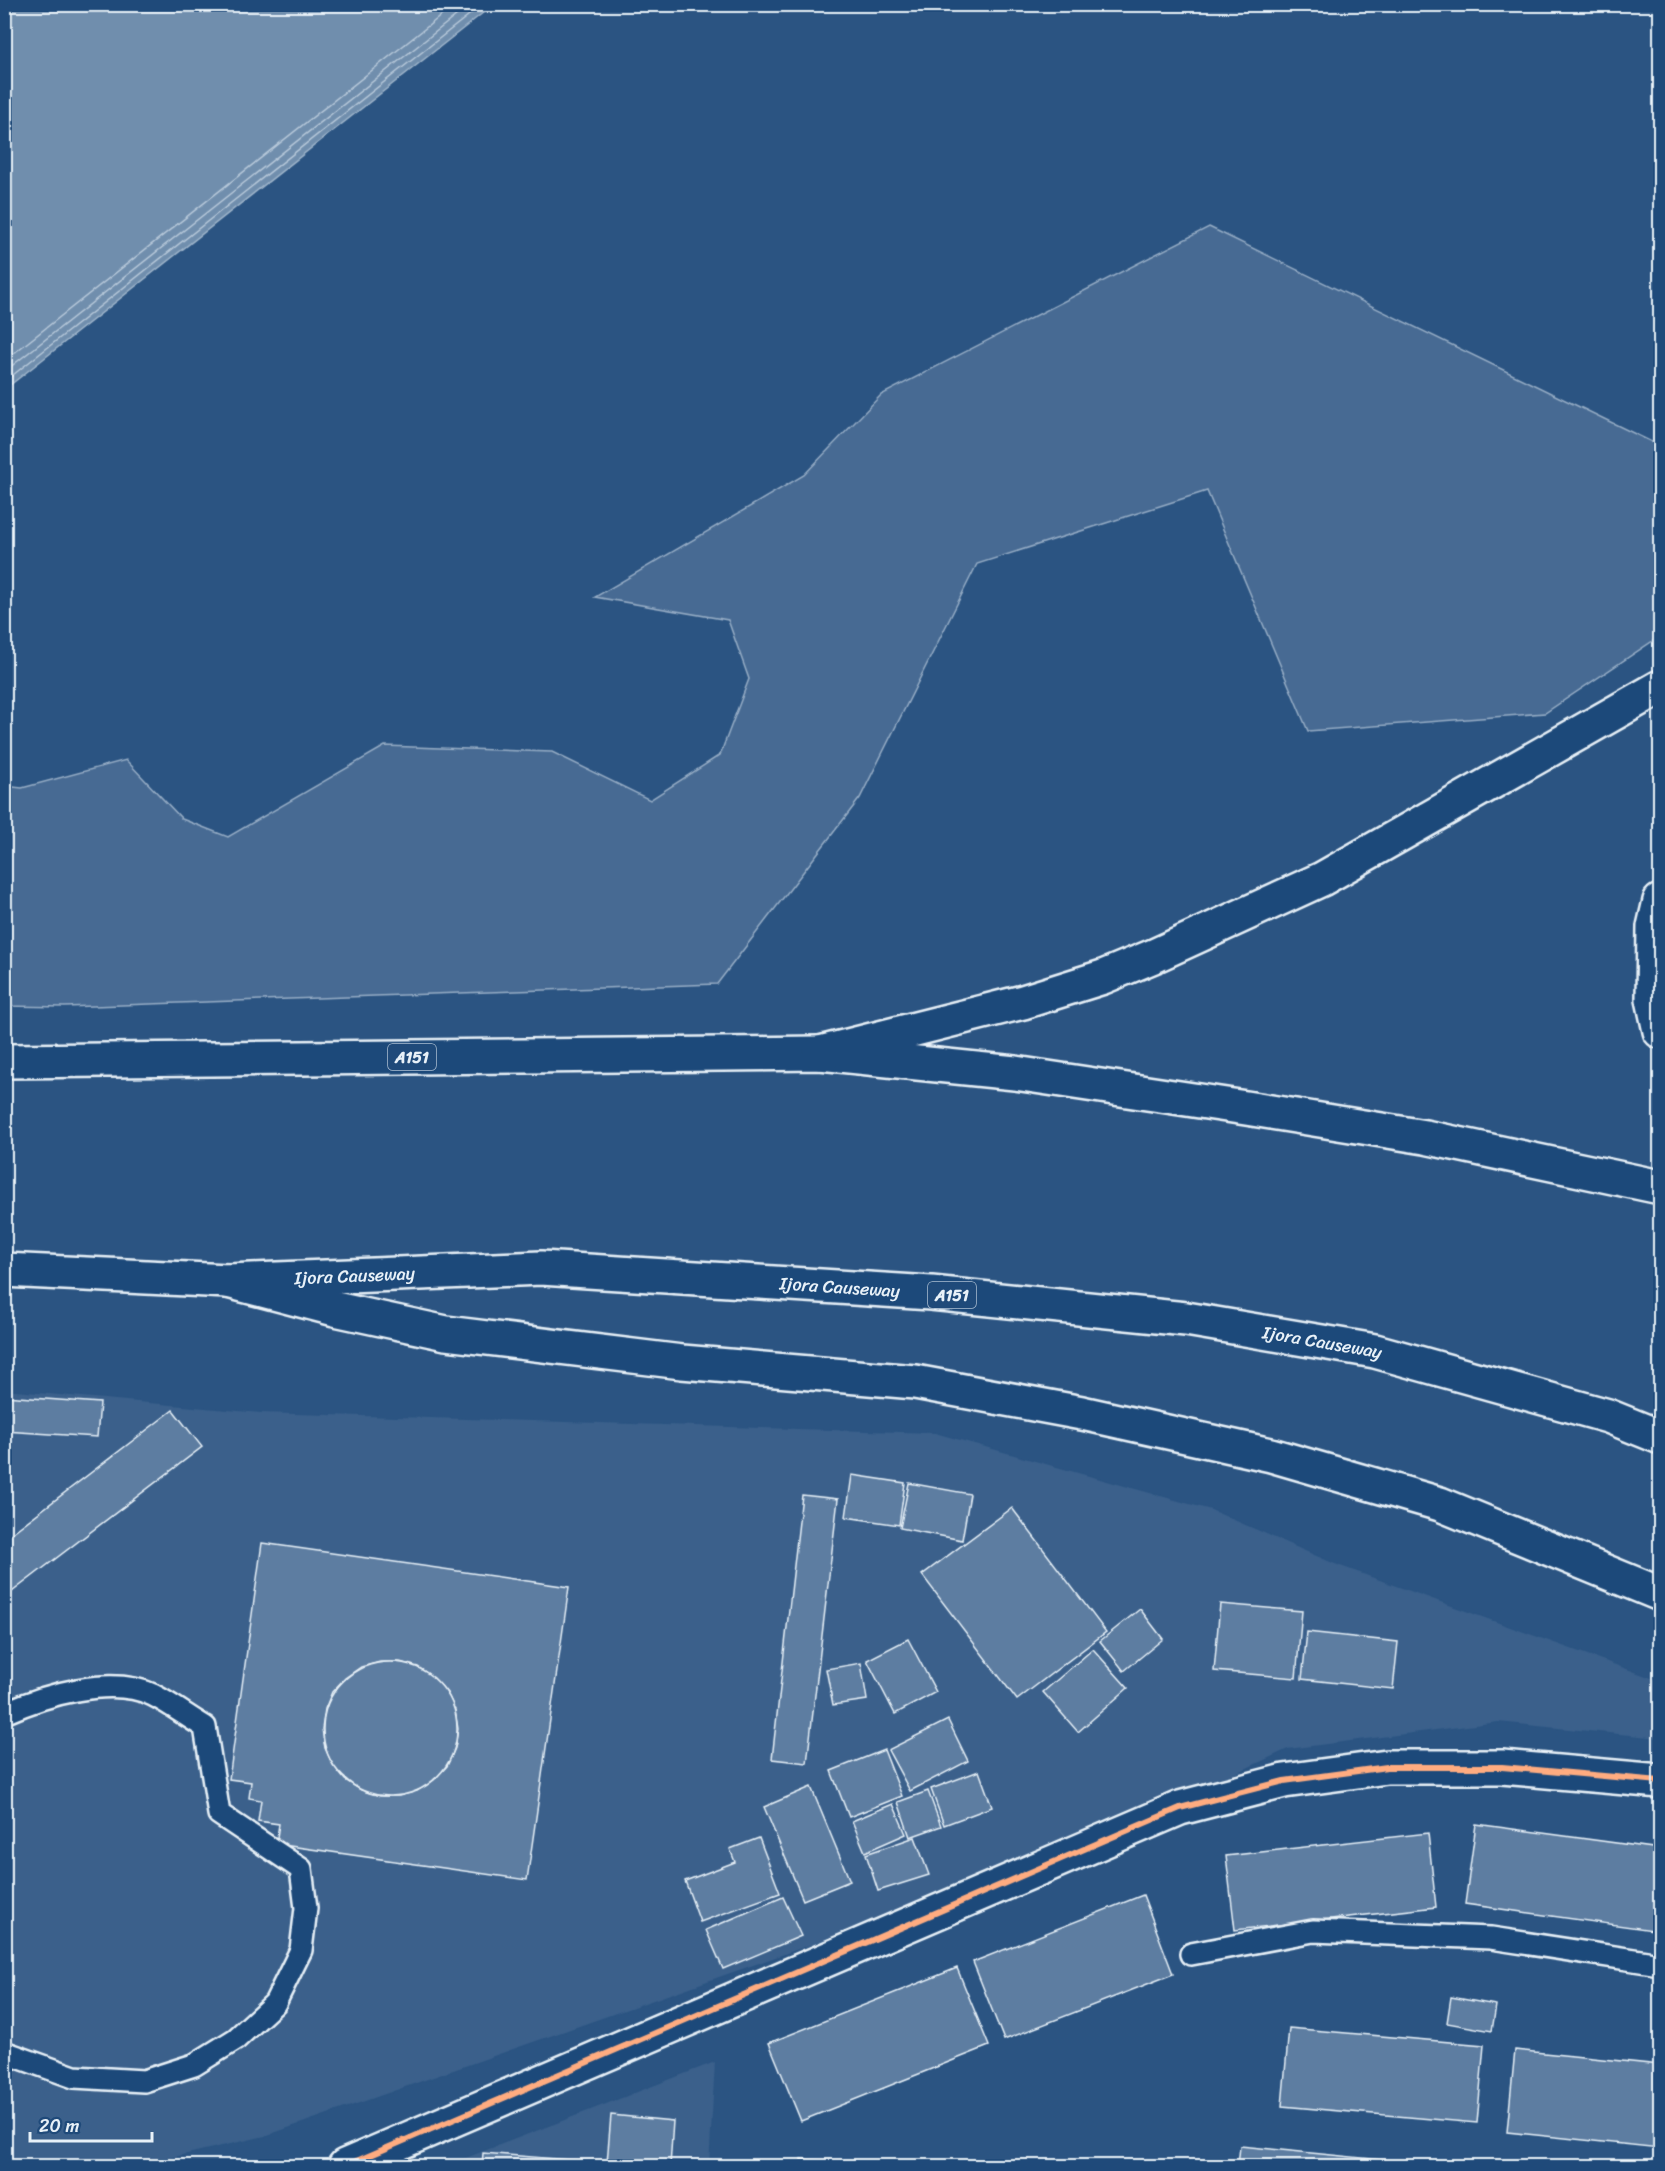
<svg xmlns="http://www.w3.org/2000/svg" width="1665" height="2171" font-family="Sriracha,sans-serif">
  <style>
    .built { fill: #3a608b }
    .green { fill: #476b93; stroke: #98aec6; stroke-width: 1.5 }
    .water { fill: #708ead; stroke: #a0b6cb; stroke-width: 1.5 }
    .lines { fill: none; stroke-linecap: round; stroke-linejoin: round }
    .shore { stroke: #b8c9da; stroke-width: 1.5 }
    .building { fill: #5d7da1; stroke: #e8f1f8; stroke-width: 1.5; fill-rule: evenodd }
    .service-casing { stroke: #e8f1f8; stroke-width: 26 }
    .tertiary-casing { stroke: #e8f1f8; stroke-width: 38 }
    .primary-casing { stroke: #e8f1f8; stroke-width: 38 }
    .motorway-casing { stroke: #e8f1f8; stroke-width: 38 }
    .service { stroke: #1f4a7a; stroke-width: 21 }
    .tertiary { stroke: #1f4a7a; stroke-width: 33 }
    .primary { stroke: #1f4a7a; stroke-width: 33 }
    .motorway { stroke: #1f4a7a; stroke-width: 33 }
    .cycleway-casing { stroke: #1f4a7a; stroke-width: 10 }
    .cycleway { stroke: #ffac80; stroke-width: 6 }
    .labels { text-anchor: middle; stroke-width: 4.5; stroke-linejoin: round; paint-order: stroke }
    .shield { fill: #1f4a7a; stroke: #acbfd2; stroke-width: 1.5 }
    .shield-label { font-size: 16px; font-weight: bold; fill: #e8f1f8 }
    .street-label { font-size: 18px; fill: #e8f1f8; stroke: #1f4a7a }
  </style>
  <rect width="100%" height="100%" fill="#2b5482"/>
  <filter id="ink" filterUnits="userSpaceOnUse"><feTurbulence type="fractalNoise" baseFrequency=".0167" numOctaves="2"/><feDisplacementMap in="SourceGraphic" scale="12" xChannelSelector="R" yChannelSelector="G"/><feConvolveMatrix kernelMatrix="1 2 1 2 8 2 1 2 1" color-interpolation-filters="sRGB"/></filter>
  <g filter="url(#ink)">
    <g class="built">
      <polygon points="4,1390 261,1413 935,1433 1211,1510 1335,1564 1660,1681 1660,1738 1498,1722 1288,1749 1027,1869 265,2136 135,2166 5,2166"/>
      <polygon points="715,2062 709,2166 445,2166"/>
    </g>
    <polygon class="green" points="1209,227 1660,446 1660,636 1545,713 1308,731 1207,491 977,564 860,798 717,984 65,1007 5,1006 5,786 22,788 126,760 182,819 228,837 385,746 552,752 650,800 720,755 749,679 728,620 595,597 804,475 881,395"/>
    <polygon class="water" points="5,4 493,4 493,5 5,389"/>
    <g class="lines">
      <g class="shore">
        <polyline points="4,361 456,4"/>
        <polyline points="4,372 471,4"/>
        <polyline points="4,382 483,4"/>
      </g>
    </g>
    <g class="building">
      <polygon points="4,1396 100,1403 97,1437 4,1431"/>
      <polygon points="173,1410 202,1447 4,1598 4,1539"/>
      <polygon points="852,1475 905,1483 899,1525 846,1517"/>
      <polygon points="909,1483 970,1494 962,1540 900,1528"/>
      <polygon points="802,1495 838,1499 807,1763 772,1759"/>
      <polygon points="1012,1508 1106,1632 1017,1700 922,1575"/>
      <path d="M262,1543L569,1587L527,1880L276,1844L279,1824L258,1821L261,1800L249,1798L251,1782L229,1779ZM380,1662H400L418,1667L434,1678L447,1693L455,1710L458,1729L455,1748L447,1766L434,1780L417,1791L399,1796H380L361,1790L345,1780L333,1765L325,1748L322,1729L325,1709L332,1692L345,1678L361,1667Z"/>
      <polygon points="1220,1604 1302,1611 1296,1678 1214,1671"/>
      <polygon points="1140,1609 1163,1639 1124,1671 1100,1641"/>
      <polygon points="1307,1632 1398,1642 1393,1689 1302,1679"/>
      <polygon points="908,1639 936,1692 895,1714 867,1660"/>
      <polygon points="1093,1649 1128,1688 1078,1732 1043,1692"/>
      <circle cx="390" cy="1729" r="67"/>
      <polygon points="861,1663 867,1700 833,1705 826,1669"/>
      <polygon points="948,1720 968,1761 910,1791 888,1750"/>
      <polygon points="884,1750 902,1796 849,1817 831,1771"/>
      <polygon points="979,1771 992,1807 944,1825 931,1789"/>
      <polygon points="811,1787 850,1881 803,1900 764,1807"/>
      <polygon points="928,1791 941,1826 910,1837 898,1802"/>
      <polygon points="893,1804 906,1834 865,1852 852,1821"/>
      <polygon points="1476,1824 1660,1849 1660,1931 1465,1904"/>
      <polygon points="1428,1833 1436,1907 1235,1930 1226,1856"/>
      <polygon points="915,1837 929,1875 878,1891 866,1854"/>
      <polygon points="759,1838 780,1893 700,1922 685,1881 735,1862 730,1849"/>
      <polygon points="1143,1895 1173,1974 1004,2040 973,1962"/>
      <polygon points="783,1897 801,1936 723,1969 706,1930"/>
      <polygon points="957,1968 989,2046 801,2121 769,2043"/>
      <polygon points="1451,1997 1496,2005 1492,2031 1447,2023"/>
      <polygon points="1289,2028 1484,2045 1477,2123 1282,2106"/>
      <polygon points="1515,2050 1660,2065 1660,2148 1507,2132"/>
      <polygon points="611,2115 673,2121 670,2166 482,2166 483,2153 607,2163"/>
      <polygon points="1240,2146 1443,2166 1238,2166"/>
      <polygon points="801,2159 882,2166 801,2166"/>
    </g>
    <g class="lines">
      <defs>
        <g id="service">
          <path d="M4,1713C45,1695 111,1675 153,1695C171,1704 188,1717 205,1727L219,1814L301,1869L306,1908L301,1950L275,2003L236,2039L194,2065L144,2081L74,2077L4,2052"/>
          <polyline points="1191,1954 1313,1931 1491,1938 1660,1964"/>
        </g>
        <polyline id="tertiary" points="345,2166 1180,1808 1284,1781 1387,1767 1502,1767 1660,1781"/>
        <g id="primary">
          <polyline points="4,1061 820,1053 1015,1073 1246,1108 1425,1137 1660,1187"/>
          <path id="s1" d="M4,1270L228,1281L541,1268L931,1293L1186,1319L1375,1351L1608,1416L1660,1437"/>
        </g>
        <g id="motorway">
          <polyline points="1660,901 1654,927 1653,999 1660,1031"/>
          <polyline points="820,1053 1023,1002 1103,977 1156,955 1322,879 1660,687"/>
          <polyline points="228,1281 335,1309 446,1333 682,1362 915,1382 1082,1413 1271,1455 1440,1504 1660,1594"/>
        </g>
      </defs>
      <use href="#service" class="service-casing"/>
      <use href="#tertiary" class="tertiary-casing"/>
      <use href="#primary" class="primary-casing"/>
      <use href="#motorway" class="motorway-casing"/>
      <use href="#service" class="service"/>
      <use href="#tertiary" class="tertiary"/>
      <use href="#primary" class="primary"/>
      <use href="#motorway" class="motorway"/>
      <defs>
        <polyline id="cycleway" points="345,2166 1180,1808 1284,1781 1387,1767 1502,1767 1660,1781"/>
      </defs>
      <use href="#cycleway" class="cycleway-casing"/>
      <use href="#cycleway" class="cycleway"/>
    </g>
  </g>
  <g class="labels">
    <g class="shield">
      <rect x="388" y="1044" width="48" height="26" rx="4.5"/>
      <rect x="928" y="1282" width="48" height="26" rx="4.5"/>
    </g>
    <g class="shield-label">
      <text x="412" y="1063">A151</text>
      <text x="952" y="1301">A151</text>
    </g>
    <g class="street-label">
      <text dy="6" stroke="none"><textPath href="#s1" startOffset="351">Ijora Causeway</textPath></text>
      <text dy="6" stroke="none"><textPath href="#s1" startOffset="837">Ijora Causeway</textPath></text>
      <text dy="6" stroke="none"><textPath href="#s1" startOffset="1323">Ijora Causeway</textPath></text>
    </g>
  </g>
  <rect width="1665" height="2171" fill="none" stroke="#1f4a7a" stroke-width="24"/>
  <rect x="12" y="12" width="1641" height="2147" fill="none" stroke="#e8f1f8" stroke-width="2" filter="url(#ink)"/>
  <path d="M30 2132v9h122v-9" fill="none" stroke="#e8f1f8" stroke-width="3"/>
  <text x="39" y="2132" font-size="18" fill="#e8f1f8" stroke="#1f4a7a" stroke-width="4.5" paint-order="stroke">20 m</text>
</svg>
